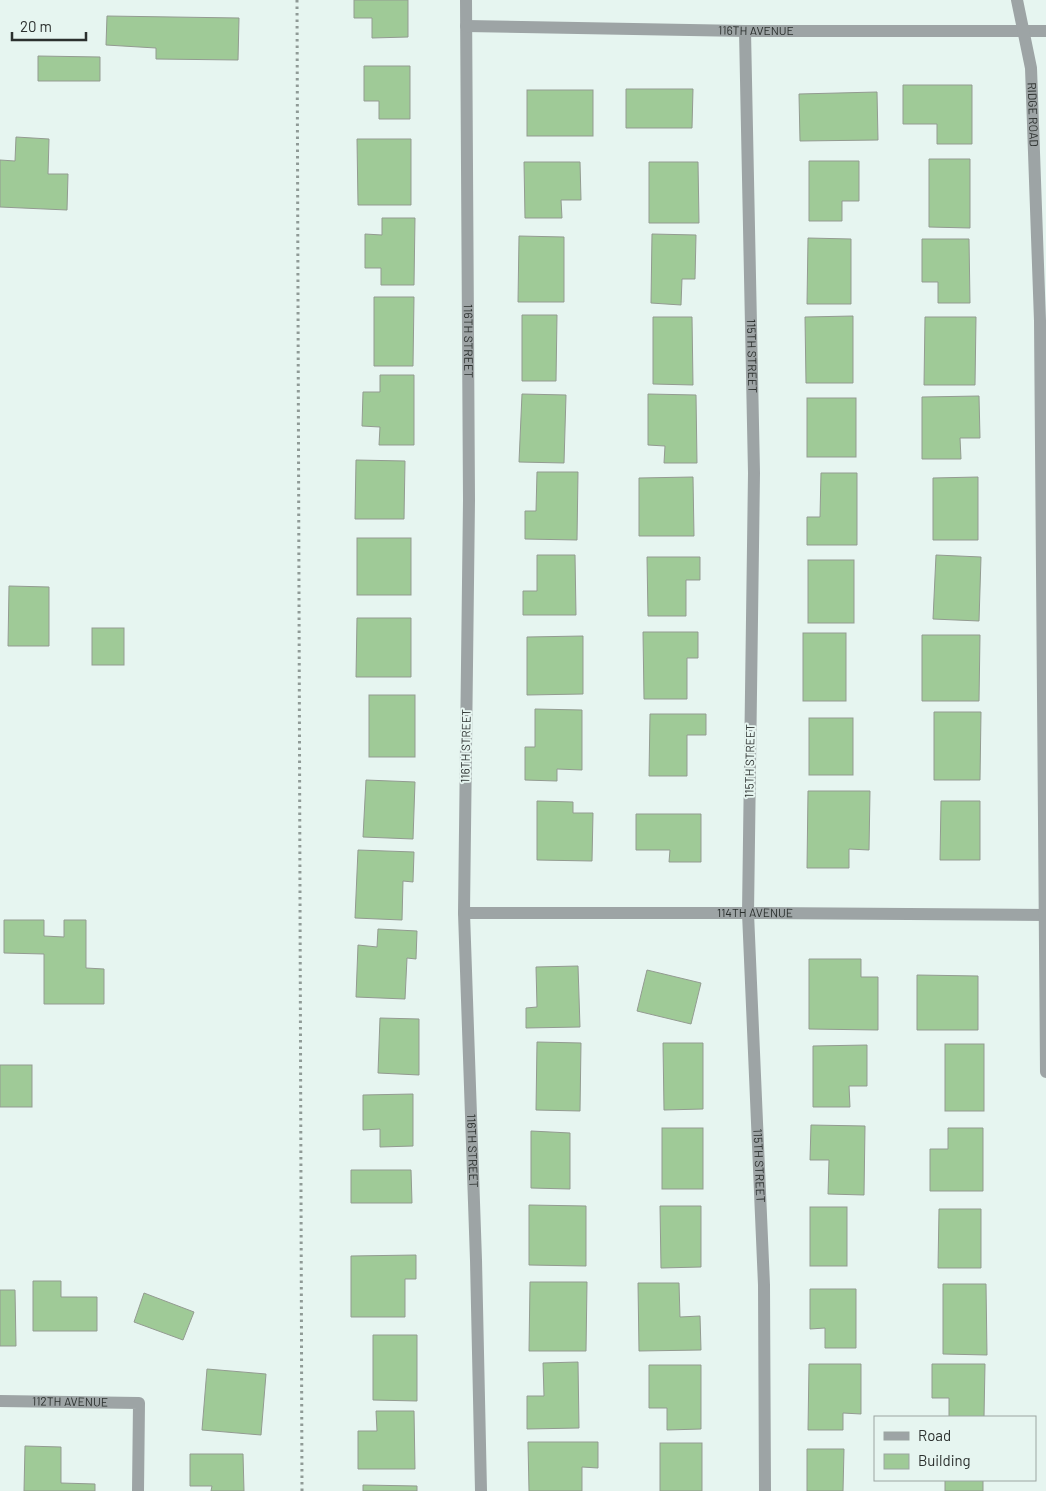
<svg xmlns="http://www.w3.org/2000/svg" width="1046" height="1491" font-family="Barlow,sans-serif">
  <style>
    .building { fill: #9fca97; stroke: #939b91 }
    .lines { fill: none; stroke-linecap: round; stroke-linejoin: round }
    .path { stroke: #8f9a96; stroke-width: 3; stroke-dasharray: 2.5 4; stroke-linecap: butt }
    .minor { stroke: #9da4a5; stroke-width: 12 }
    .tertiary { stroke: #9da4a5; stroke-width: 12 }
    .labels { text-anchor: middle; stroke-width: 4; stroke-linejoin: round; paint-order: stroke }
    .street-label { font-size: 12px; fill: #2b302e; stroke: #e6f5f0 }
  </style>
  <rect width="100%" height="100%" fill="#e6f5f0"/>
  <g class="building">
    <polygon points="354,0 408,0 408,37 372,38 372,18 354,18"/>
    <polygon points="107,16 239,18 238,60 156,59 156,48 106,45"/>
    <polygon points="38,56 100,57 100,81 38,81"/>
    <polygon points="364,66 410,66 410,119 379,119 379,101 364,101"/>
    <polygon points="903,85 972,85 972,144 937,144 937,124 903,124"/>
    <polygon points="626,89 693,89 692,128 626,128"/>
    <rect x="527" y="90" width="66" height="46"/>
    <polygon points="877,92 878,140 800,141 799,94"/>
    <polygon points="16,137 49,139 48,174 68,174 67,210 0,207 0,160 15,161"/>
    <polygon points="357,139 411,139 411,205 358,205"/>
    <polygon points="929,159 970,159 970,228 929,227"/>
    <polygon points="809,161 859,161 859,201 842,201 842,221 809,221"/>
    <polygon points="524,162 580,162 581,200 561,200 562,218 525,218"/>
    <polygon points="649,162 698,162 699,223 649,223"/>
    <polygon points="382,218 415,218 414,285 381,285 381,268 365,268 365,234 382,235"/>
    <polygon points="652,234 696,235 695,279 682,279 681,305 651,303"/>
    <polygon points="519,236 564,237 564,302 518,302"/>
    <polygon points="808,238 851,239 851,304 807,304"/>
    <polygon points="922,239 969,239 970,303 938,303 938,282 922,282"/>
    <polygon points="374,297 414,297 413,366 374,366"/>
    <polygon points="522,315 557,315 556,381 522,381"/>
    <polygon points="853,316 853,383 806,383 805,317"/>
    <polygon points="653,317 692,317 693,385 653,384"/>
    <polygon points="925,317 976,317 975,385 924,385"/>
    <polygon points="380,375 414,375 414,445 379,445 380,427 362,426 363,392 380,392"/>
    <polygon points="522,394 566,395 564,463 519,462"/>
    <polygon points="648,394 696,395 697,463 664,463 665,446 648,445"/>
    <polygon points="979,396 980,438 960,438 961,459 922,459 922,397"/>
    <rect x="807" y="398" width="49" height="59"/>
    <polygon points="356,460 405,461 404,519 355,519"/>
    <polygon points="537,472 578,472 577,540 525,539 525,511 536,511"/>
    <polygon points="821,473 857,473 857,545 807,545 807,517 820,517"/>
    <polygon points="693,477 694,536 639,536 639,478"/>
    <polygon points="978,477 978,540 933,540 933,478"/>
    <rect x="357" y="538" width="54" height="57"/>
    <polygon points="537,555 575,555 576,615 523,615 523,591 537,591"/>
    <polygon points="936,555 981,557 979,621 933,619"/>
    <polygon points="647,557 700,557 700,580 686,580 686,616 648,616"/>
    <rect x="808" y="560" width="46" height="63"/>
    <polygon points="9,586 49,587 49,646 8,646"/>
    <polygon points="357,618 411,618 411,677 356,677"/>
    <rect x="92" y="628" width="32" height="37"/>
    <polygon points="643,632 698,632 698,658 687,658 687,699 644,699"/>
    <rect x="803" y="633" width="43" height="68"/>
    <polygon points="922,635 980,635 979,701 922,701"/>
    <polygon points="583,636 583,694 527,695 527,637"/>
    <rect x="369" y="695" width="46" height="62"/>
    <polygon points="535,709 582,710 582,770 557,769 557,781 525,780 525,747 535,747"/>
    <polygon points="934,712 981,712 980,780 934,780"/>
    <polygon points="650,714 706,714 706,735 687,735 687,776 649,776"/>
    <rect x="809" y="718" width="44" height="57"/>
    <polygon points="366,780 415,782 413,839 363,837"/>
    <polygon points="808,791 870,791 869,850 849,849 849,868 807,868"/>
    <polygon points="537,801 573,802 573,813 593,813 592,861 537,860"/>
    <polygon points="941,801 980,801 980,860 940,860"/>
    <polygon points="636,814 701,814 701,862 669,862 670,850 636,850"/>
    <polygon points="358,850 414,852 413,882 403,881 402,920 355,918"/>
    <polygon points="4,920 44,920 44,936 64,937 64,920 86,920 86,968 104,969 104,1004 44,1004 44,954 4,953"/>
    <polygon points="378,929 417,931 416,959 407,958 405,999 356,997 358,945 377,947"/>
    <polygon points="809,959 861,959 861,977 878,977 878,1030 809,1029"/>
    <polygon points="578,966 580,1027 526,1028 526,1008 537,1007 536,967"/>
    <polygon points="647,970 701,983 691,1024 637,1011"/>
    <polygon points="917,975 978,976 978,1030 917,1030"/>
    <polygon points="380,1018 419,1019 419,1075 378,1073"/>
    <polygon points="537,1042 581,1043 580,1111 536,1110"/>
    <polygon points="663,1043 703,1043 703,1109 664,1110"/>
    <rect x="945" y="1044" width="39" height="67"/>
    <polygon points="867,1045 867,1086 849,1086 850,1107 813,1107 813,1046"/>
    <rect x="0" y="1065" width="32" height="42"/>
    <polygon points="413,1094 413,1146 380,1147 380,1129 363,1130 363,1095"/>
    <polygon points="811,1125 865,1126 864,1195 828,1194 829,1160 810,1160"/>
    <rect x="662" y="1128" width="41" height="61"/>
    <polygon points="948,1128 983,1128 983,1191 930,1191 930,1149 948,1149"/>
    <polygon points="531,1131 570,1133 570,1189 531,1188"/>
    <polygon points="351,1170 411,1170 412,1203 351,1203"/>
    <polygon points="529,1205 586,1206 586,1266 529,1265"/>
    <polygon points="660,1206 701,1206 701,1267 661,1268"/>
    <rect x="810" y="1207" width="37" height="59"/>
    <polygon points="939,1209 981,1209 981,1268 938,1268"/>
    <polygon points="416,1255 416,1279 405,1279 405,1317 351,1317 351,1256"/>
    <polygon points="33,1281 61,1281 61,1297 97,1297 97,1331 33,1331"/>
    <polygon points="530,1282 587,1282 586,1351 529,1351"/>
    <polygon points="638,1283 679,1283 680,1317 700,1316 701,1350 639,1351"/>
    <polygon points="943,1284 986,1284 987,1355 943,1354"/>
    <polygon points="810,1289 856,1289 856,1348 825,1348 825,1328 810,1329"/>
    <polygon points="0,1290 15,1290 16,1346 0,1346"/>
    <polygon points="144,1293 194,1312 183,1340 134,1322"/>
    <polygon points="373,1335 417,1335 417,1401 373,1400"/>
    <polygon points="578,1362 579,1428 527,1429 527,1396 544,1396 543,1363"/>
    <polygon points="809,1364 861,1364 861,1414 843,1413 843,1430 808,1430"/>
    <polygon points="932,1364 985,1364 984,1417 949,1417 949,1398 932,1398"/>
    <polygon points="649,1365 701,1365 701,1429 667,1430 667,1408 649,1408"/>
    <polygon points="207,1369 266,1374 261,1435 202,1430"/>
    <polygon points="376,1411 414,1411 415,1469 358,1469 358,1431 377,1431"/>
    <polygon points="528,1442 598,1442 598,1468 582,1467 582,1491 529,1491"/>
    <rect x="660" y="1443" width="42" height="48"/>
    <polygon points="25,1446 61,1447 61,1483 95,1484 95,1491 24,1491"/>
    <polygon points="807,1449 844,1449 843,1491 807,1491"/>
    <polygon points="190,1454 243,1454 244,1491 211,1491 212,1486 190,1486"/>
    <rect x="945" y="1480" width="38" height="11"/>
    <polygon points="363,1485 417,1486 417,1491 363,1491"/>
  </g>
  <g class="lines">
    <polyline class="path" points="297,0 302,1491"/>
    <g class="minor">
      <path id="s1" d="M466,0L469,500L464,913L476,1260L481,1491"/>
      <path id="s2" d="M466,26L745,31H1046"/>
      <path id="s3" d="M745,31L754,473L748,913L764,1285L765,1491"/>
      <path id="s4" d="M464,913H748L1046,915"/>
      <path id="s5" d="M0,1401L139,1403L138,1491"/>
    </g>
    <path class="tertiary" id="s6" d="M1017,0L1031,68L1040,321L1046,1072"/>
  </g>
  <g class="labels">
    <g class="street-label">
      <text dy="4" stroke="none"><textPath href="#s2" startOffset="290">116TH AVENUE</textPath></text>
      <text dy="4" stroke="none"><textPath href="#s6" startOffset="116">RIDGE ROAD</textPath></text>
      <text dy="4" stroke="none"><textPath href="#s1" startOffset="341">116TH STREET</textPath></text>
      <text dy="4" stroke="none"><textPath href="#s3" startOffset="325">115TH STREET</textPath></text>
      <text transform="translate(466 746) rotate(-89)" y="4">116TH STREET</text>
      <text transform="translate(750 761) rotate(-89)" y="4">115TH STREET</text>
      <text dy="4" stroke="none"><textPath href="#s4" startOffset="291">114TH AVENUE</textPath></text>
      <text dy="4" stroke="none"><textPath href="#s1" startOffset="1151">116TH STREET</textPath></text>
      <text dy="4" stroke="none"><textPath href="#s3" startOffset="1135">115TH STREET</textPath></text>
      <text dy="4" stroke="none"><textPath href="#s5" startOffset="70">112TH AVENUE</textPath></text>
    </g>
  </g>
  <rect x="874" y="1416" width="162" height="65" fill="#e6f5f0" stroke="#9ba6a2"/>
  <rect x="884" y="1432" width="25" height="8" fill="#9da4a5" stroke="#9ba6a2"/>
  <text x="918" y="1441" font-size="15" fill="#2b302e">Road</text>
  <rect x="884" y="1454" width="25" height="15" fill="#9fca97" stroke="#9ba6a2"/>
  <text x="918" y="1466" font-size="15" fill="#2b302e">Building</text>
  <path d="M12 32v8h74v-8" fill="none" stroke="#2b302e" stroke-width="2.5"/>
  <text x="20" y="32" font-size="15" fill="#2b302e" stroke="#e6f5f0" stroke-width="4" paint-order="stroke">20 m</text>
</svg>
